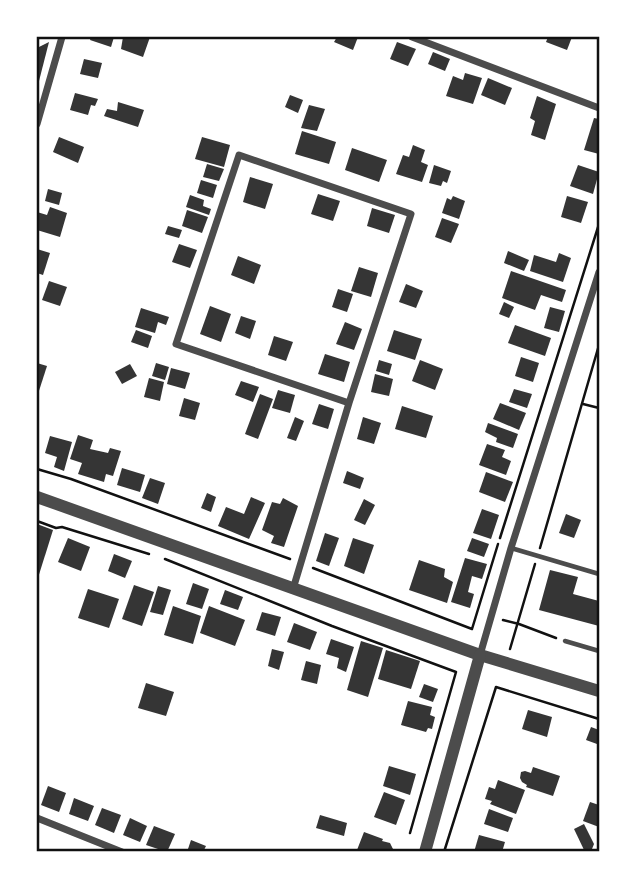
<svg xmlns="http://www.w3.org/2000/svg" width="636" height="889" font-family="'PT Sans',sans-serif">
  <style>
    .building { fill: #353535 }
    .lines { fill: none; stroke-linecap: round; stroke-linejoin: round }
    .path { stroke: #111; stroke-width: 2.5 }
    .service { stroke: #4c4c4c; stroke-width: 4.5 }
    .minor { stroke: #4c4c4c; stroke-width: 7 }
    .tertiary { stroke: #4c4c4c; stroke-width: 12 }
    .neatline { fill: none; stroke: #111; stroke-width: 2.5 }
  </style>
  <rect width="100%" height="100%" fill="#fff"/>
  <g class="building">
    <polygon points="91,37 114,37 111,47 90,40"/>
    <polygon points="123,37 150,37 143,57 121,49"/>
    <polygon points="337,37 358,37 353,50 334,42"/>
    <polygon points="548,37 572,37 567,50 546,42"/>
    <polygon points="49,42 39,81 37,80 37,48"/>
    <polygon points="397,42 416,49 408,66 390,59"/>
    <polygon points="433,52 450,59 445,71 428,64"/>
    <polygon points="84,59 102,63 98,78 80,74"/>
    <polygon points="465,73 482,78 473,104 446,96 453,76 463,80"/>
    <polygon points="488,78 512,88 505,105 481,95"/>
    <polygon points="75,93 98,99 95,106 91,105 88,115 70,110"/>
    <polygon points="290,95 303,100 298,113 285,107"/>
    <polygon points="537,96 556,104 545,140 531,135 535,121 530,118"/>
    <polygon points="118,102 144,110 138,127 104,116 107,109 117,111"/>
    <polygon points="309,105 325,109 317,131 301,128"/>
    <polygon points="594,118 599,119 599,154 584,150"/>
    <polygon points="302,131 336,142 329,164 295,154"/>
    <polygon points="59,137 84,147 78,163 53,152"/>
    <polygon points="202,137 230,145 224,167 195,159"/>
    <polygon points="413,145 425,150 421,162 428,165 422,182 396,174 403,155 409,157"/>
    <polygon points="352,148 387,160 379,182 345,170"/>
    <polygon points="207,164 224,169 219,181 203,177"/>
    <polygon points="434,165 451,171 447,183 443,181 441,186 429,183"/>
    <polygon points="578,165 599,172 593,194 570,186"/>
    <polygon points="250,177 273,184 265,209 243,202"/>
    <polygon points="201,180 217,185 213,198 197,193"/>
    <polygon points="48,189 62,193 59,205 45,201"/>
    <polygon points="318,194 340,201 333,221 311,214"/>
    <polygon points="190,195 204,200 203,206 211,209 209,215 186,207"/>
    <polygon points="453,196 465,201 459,219 442,213 447,198 451,200"/>
    <polygon points="567,196 588,202 581,223 561,217"/>
    <polygon points="50,207 67,213 60,237 37,230 37,212 47,215"/>
    <polygon points="372,208 395,215 389,233 367,226"/>
    <polygon points="187,210 208,217 202,233 182,226"/>
    <polygon points="442,218 459,224 451,243 435,237"/>
    <polygon points="168,226 182,230 179,238 165,234"/>
    <polygon points="179,244 197,250 190,268 172,262"/>
    <polygon points="37,249 50,253 43,275 37,273"/>
    <polygon points="508,251 529,260 524,271 504,263"/>
    <polygon points="559,253 571,258 563,282 530,271 534,255 556,262"/>
    <polygon points="238,256 261,265 254,284 231,275"/>
    <polygon points="359,267 378,273 371,297 351,291"/>
    <polygon points="511,271 566,290 562,302 541,295 535,310 502,298"/>
    <polygon points="49,281 67,287 60,306 42,300"/>
    <polygon points="406,284 423,291 416,308 399,302"/>
    <polygon points="338,289 353,294 347,312 332,307"/>
    <polygon points="504,302 514,307 509,318 499,314"/>
    <polygon points="210,306 231,314 221,342 200,334"/>
    <polygon points="550,307 565,311 559,332 544,328"/>
    <polygon points="141,308 169,317 166,325 158,322 155,333 135,327"/>
    <polygon points="241,316 256,321 250,339 235,333"/>
    <polygon points="345,322 362,329 354,350 336,344"/>
    <polygon points="515,325 551,338 545,356 508,343"/>
    <polygon points="136,330 152,336 148,348 131,342"/>
    <polygon points="394,330 422,339 415,360 387,351"/>
    <polygon points="274,336 293,342 286,361 268,355"/>
    <polygon points="325,354 350,362 344,382 318,374"/>
    <polygon points="521,357 539,363 533,382 515,376"/>
    <polygon points="379,360 392,364 389,375 376,371"/>
    <polygon points="420,360 443,369 435,390 412,381"/>
    <polygon points="37,363 47,366 37,397"/>
    <polygon points="156,363 169,367 165,380 152,376"/>
    <polygon points="130,364 137,376 122,384 115,372"/>
    <polygon points="171,368 190,373 185,389 167,384"/>
    <polygon points="375,374 393,379 389,396 371,392"/>
    <polygon points="149,378 164,382 160,401 144,397"/>
    <polygon points="241,381 259,387 253,402 235,395"/>
    <polygon points="514,389 532,394 527,408 509,402"/>
    <polygon points="278,390 295,395 290,413 272,408"/>
    <polygon points="260,394 273,399 258,439 245,434"/>
    <polygon points="184,398 200,403 195,420 179,416"/>
    <polygon points="500,403 526,413 519,430 493,419"/>
    <polygon points="319,404 334,409 328,429 312,424"/>
    <polygon points="402,406 433,416 426,438 395,429"/>
    <polygon points="295,417 304,421 296,441 287,438"/>
    <polygon points="363,417 381,423 374,444 357,439"/>
    <polygon points="488,423 518,434 513,448 496,442 497,438 485,432"/>
    <polygon points="78,435 93,440 90,449 108,453 110,448 121,451 113,476 106,474 104,482 78,474 82,463 70,459"/>
    <polygon points="50,436 72,442 64,471 54,467 57,457 45,453"/>
    <polygon points="487,444 505,450 502,457 511,461 506,475 479,465"/>
    <polygon points="122,468 145,475 140,492 117,485"/>
    <polygon points="347,471 364,478 360,489 343,483"/>
    <polygon points="486,472 513,482 505,502 479,492"/>
    <polygon points="150,478 165,483 158,504 142,498"/>
    <polygon points="207,493 216,497 211,512 201,508"/>
    <polygon points="251,497 265,503 249,539 218,526 226,507 244,514"/>
    <polygon points="283,498 298,506 284,547 271,543 274,536 262,530 272,502 280,504"/>
    <polygon points="364,499 375,505 365,525 354,520"/>
    <polygon points="482,509 499,515 491,539 473,533"/>
    <polygon points="566,514 581,520 574,538 559,533"/>
    <polygon points="37,524 53,530 37,581"/>
    <polygon points="325,533 339,538 329,566 316,561"/>
    <polygon points="68,538 90,547 81,571 58,562"/>
    <polygon points="353,538 374,545 364,574 344,566"/>
    <polygon points="472,538 489,544 484,557 467,551"/>
    <polygon points="114,554 132,561 125,578 108,571"/>
    <polygon points="465,558 487,564 482,579 472,576 468,592 474,594 470,608 451,602"/>
    <polygon points="419,560 445,569 444,577 453,582 447,603 409,590"/>
    <polygon points="550,570 578,577 573,594 599,601 599,626 539,610"/>
    <polygon points="193,583 209,589 202,609 186,604"/>
    <polygon points="134,585 154,592 142,626 122,619"/>
    <polygon points="158,586 171,590 163,615 150,612"/>
    <polygon points="88,589 119,599 109,628 78,618"/>
    <polygon points="225,590 243,597 238,610 220,604"/>
    <polygon points="173,606 201,616 193,644 164,635"/>
    <polygon points="209,606 245,620 235,646 200,633"/>
    <polygon points="262,612 281,617 275,636 256,630"/>
    <polygon points="294,623 317,632 310,650 287,642"/>
    <polygon points="331,639 354,647 346,672 337,668 339,658 326,654"/>
    <polygon points="361,641 383,648 368,697 347,690"/>
    <polygon points="272,649 284,652 279,670 268,666"/>
    <polygon points="386,650 420,661 411,689 378,679"/>
    <polygon points="306,661 321,665 317,684 301,680"/>
    <polygon points="146,683 174,692 166,716 138,708"/>
    <polygon points="424,684 438,689 433,702 419,697"/>
    <polygon points="408,701 432,707 430,715 435,717 432,729 428,728 426,732 401,725"/>
    <polygon points="528,710 552,717 547,737 522,729"/>
    <polygon points="591,727 599,730 597,744 586,740"/>
    <polygon points="389,766 416,774 410,795 383,786"/>
    <polygon points="533,767 560,776 553,796 526,787 527,785 522,782 520,778 521,772 525,771 531,773"/>
    <polygon points="498,780 525,790 516,814 490,804 492,801 485,799 489,787 495,789"/>
    <polygon points="48,786 66,793 59,812 41,805"/>
    <polygon points="384,792 405,800 396,825 374,817"/>
    <polygon points="74,798 94,806 88,821 69,814"/>
    <polygon points="590,802 599,805 599,827 583,821"/>
    <polygon points="102,808 121,815 114,833 95,825"/>
    <polygon points="489,809 513,818 508,832 484,824"/>
    <polygon points="320,815 347,823 344,836 316,828"/>
    <polygon points="130,818 147,826 140,842 123,835"/>
    <polygon points="584,824 594,844 592,849 585,852 574,829"/>
    <polygon points="154,826 175,834 167,852 146,845"/>
    <polygon points="364,832 383,839 382,841 390,843 393,849 392,852 362,852 357,850"/>
    <polygon points="479,835 505,842 502,852 474,852"/>
    <polygon points="191,840 206,846 203,852 187,852"/>
  </g>
  <g class="lines">
    <g class="path">
      <polyline points="583,404 599,408"/>
      <polyline points="37,469 71,479 290,559"/>
      <polyline points="37,521 56,528 62,527 149,554"/>
      <polyline points="500,538 599,224"/>
      <polyline points="540,548 599,345"/>
      <polyline points="165,559 332,626 456,672 410,833"/>
      <polyline points="313,568 472,629 498,544"/>
      <polyline points="503,620 519,624 556,638"/>
      <polyline points="510,649 535,564"/>
      <polyline points="444,852 496,687 599,719"/>
    </g>
    <g class="service">
      <polyline points="511,548 599,574"/>
      <polyline points="565,641 599,651"/>
    </g>
    <g class="minor">
      <polyline points="412,37 599,108"/>
      <polyline points="37,124 62,37"/>
      <polyline points="293,589 349,403 411,214 239,155 176,344 349,403"/>
      <polyline points="480,655 511,548 599,272"/>
      <polyline points="37,818 122,852"/>
    </g>
    <g class="tertiary">
      <polyline points="37,497 480,655 599,691"/>
      <polyline points="425,852 480,655"/>
    </g>
  </g>
  <rect width="636" height="889" fill="none" stroke="#ffffff" stroke-width="77"/>
  <rect x="38" y="38" width="560" height="812" class="neatline"/>
</svg>
